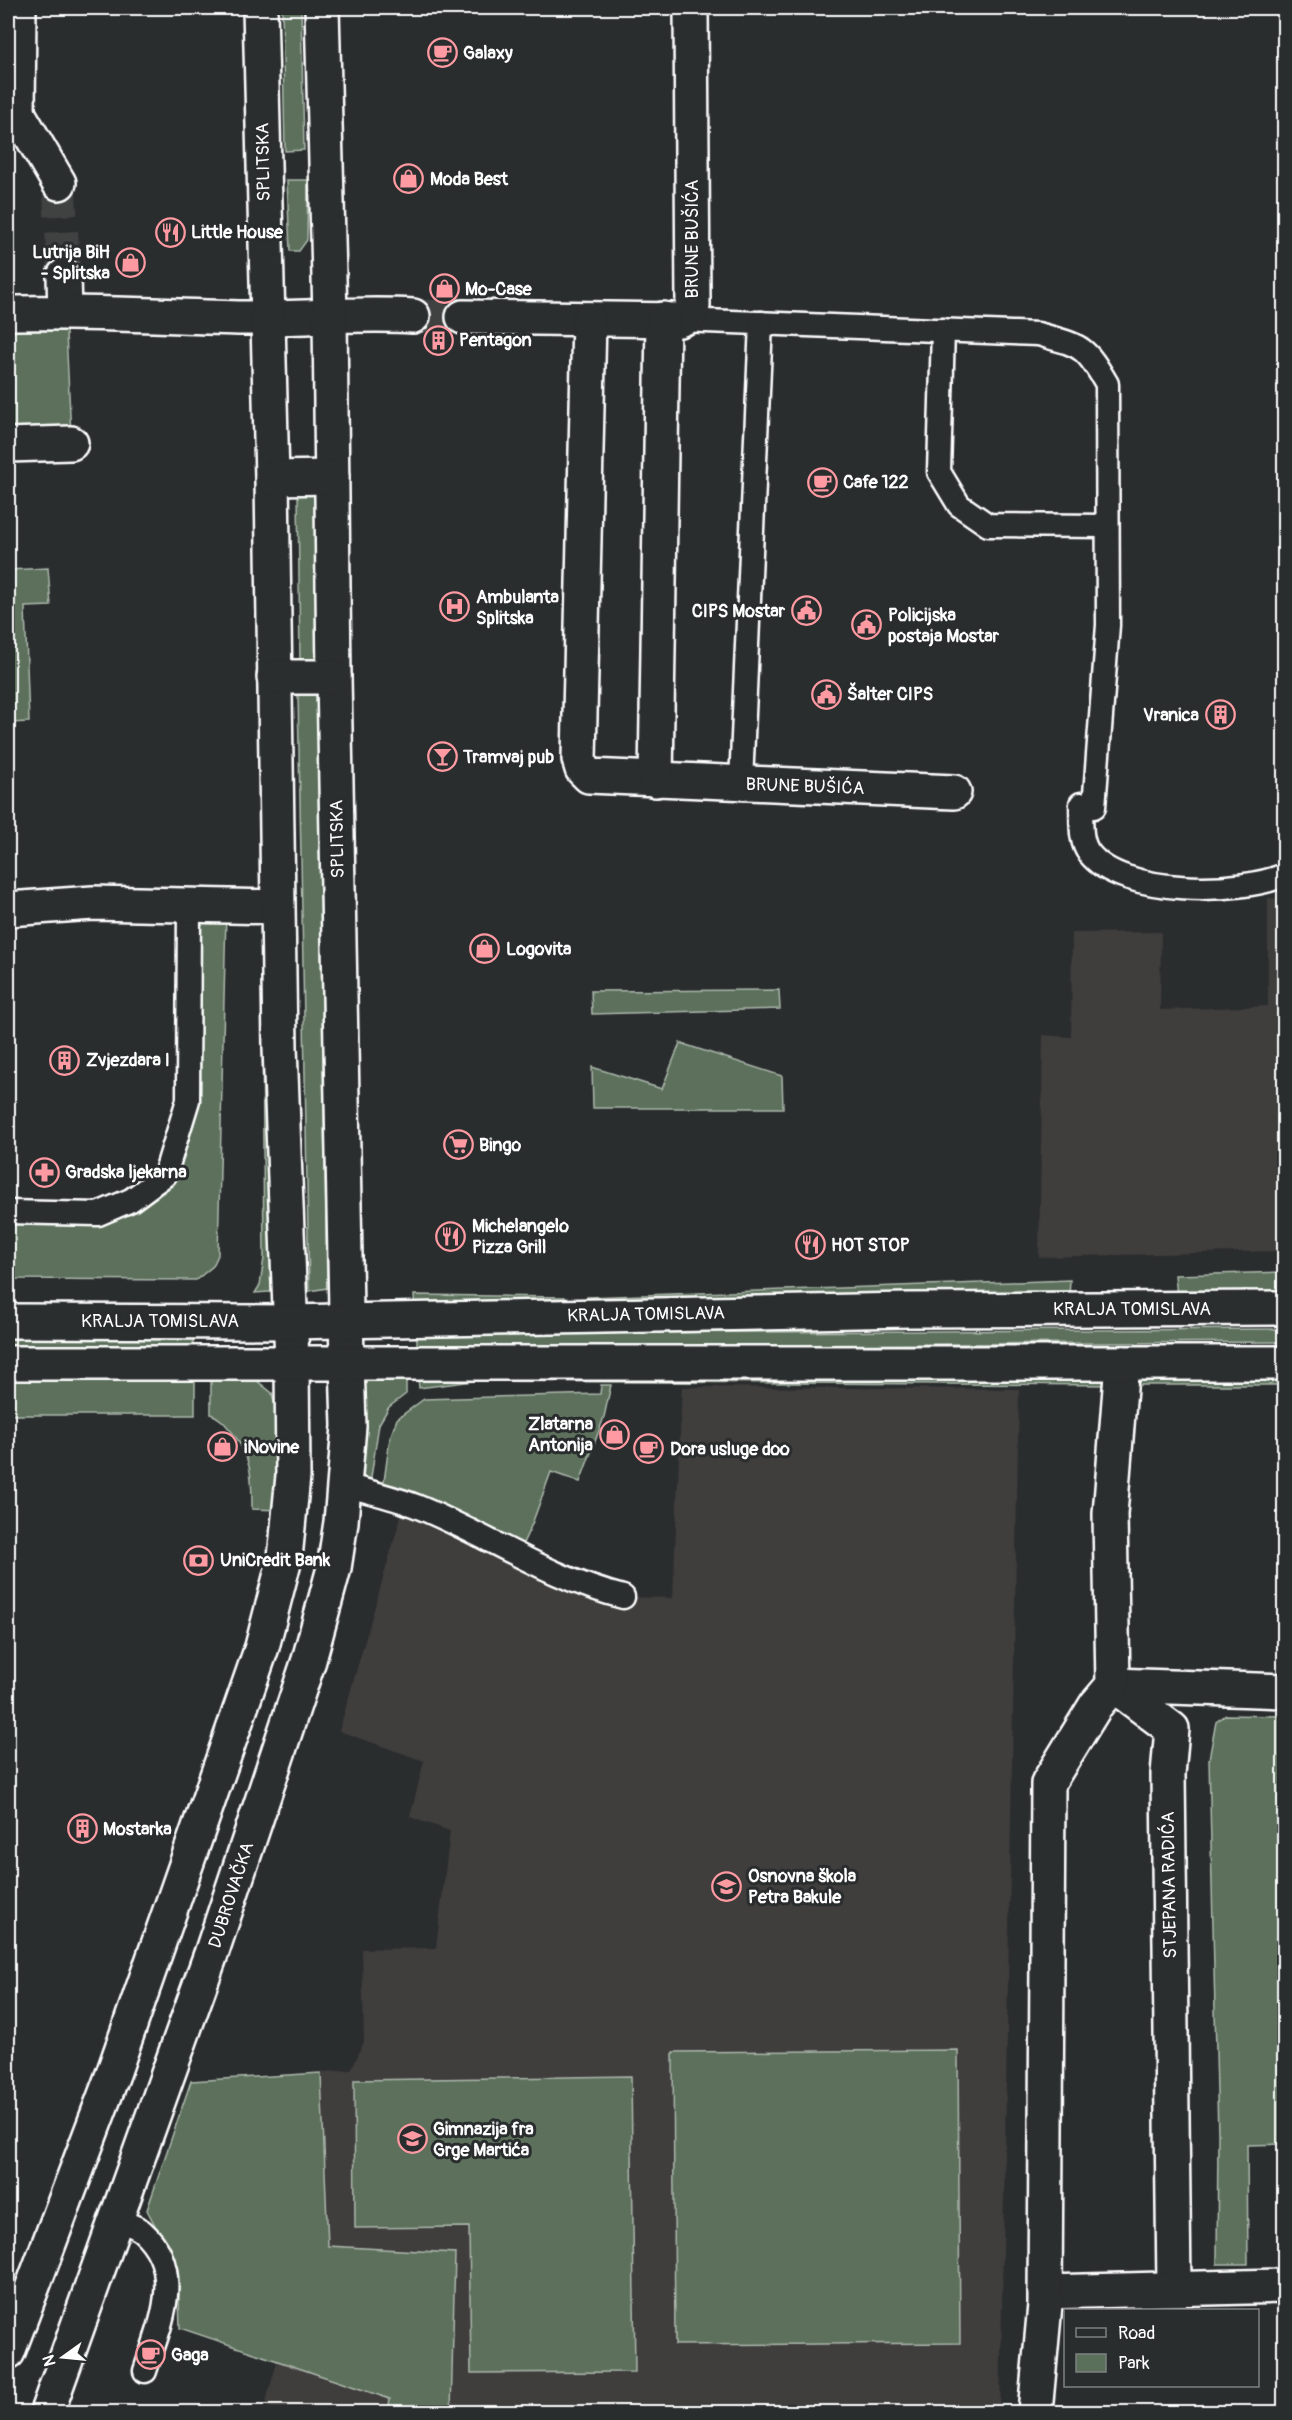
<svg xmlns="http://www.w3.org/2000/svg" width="1292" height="2420" font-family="Pangolin,sans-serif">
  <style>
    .built { fill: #403c3c }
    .green { fill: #5b705b; stroke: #adb8ad; stroke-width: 1.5 }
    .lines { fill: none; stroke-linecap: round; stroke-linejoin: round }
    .minor-tunnel { stroke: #3f4243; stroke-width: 33; stroke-dasharray: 33 16; stroke-linecap: butt }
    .service-casing { stroke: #fff; stroke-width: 27 }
    .minor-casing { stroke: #fff; stroke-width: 38 }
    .tertiary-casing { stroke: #fff; stroke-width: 38 }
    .secondary-casing { stroke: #fff; stroke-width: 38 }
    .primary-casing { stroke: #fff; stroke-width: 38 }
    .service { stroke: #2a2d2e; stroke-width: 22 }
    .minor { stroke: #2a2d2e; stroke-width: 33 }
    .tertiary { stroke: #2a2d2e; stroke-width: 33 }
    .secondary { stroke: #2a2d2e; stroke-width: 33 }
    .primary { stroke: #2a2d2e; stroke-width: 33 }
    .labels { text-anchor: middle; stroke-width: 6; stroke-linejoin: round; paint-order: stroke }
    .poi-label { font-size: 18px; font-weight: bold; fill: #fff; stroke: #2a2d2e; text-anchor: start }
    .street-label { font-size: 18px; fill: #fff; stroke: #2a2d2e }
  </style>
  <rect width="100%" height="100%" fill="#2a2d2e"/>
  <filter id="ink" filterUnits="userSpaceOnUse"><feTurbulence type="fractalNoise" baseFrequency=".0167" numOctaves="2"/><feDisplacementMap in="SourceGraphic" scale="12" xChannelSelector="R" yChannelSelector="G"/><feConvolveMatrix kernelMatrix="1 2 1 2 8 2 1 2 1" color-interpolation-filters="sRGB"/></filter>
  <g filter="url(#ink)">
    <g class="built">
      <polygon points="1268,898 1284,899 1284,1251 1039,1257 1043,1035 1071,1037 1072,933 1161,932 1160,1010 1268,1006"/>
      <polygon points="682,1387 1019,1389 1000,2412 278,2412 265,2405 287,2326 194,2266 147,2210 191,2081 351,2070 364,2042 362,1949 436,1948 450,1831 410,1817 424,1761 339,1731 405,1502 623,1597 673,1598"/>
    </g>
    <g class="green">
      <polygon points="282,8 301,8 304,150 285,151"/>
      <polygon points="287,180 308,180 307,240 299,251 290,251"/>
      <polygon points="65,312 71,435 8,437 8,313"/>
      <polygon points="298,492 315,492 317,665 300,664"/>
      <polygon points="48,568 51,606 25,607 29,722 8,723 8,570"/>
      <polygon points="317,692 327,1288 309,1291 298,695"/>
      <polygon points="226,913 218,1255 213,1266 196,1280 8,1279 8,1215 109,1218 168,1182 197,914"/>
      <polygon points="261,913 270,926 283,1291 255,1293 260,1285 264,1258"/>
      <polygon points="779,990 780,1009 592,1014 591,991"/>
      <polygon points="680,1043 782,1076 783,1108 593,1108 592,1067 662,1089"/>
      <polygon points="1284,1272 1284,1299 1177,1296 1175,1275"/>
      <polygon points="1070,1280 1069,1297 588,1310 587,1297"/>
      <polygon points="414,1295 565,1297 561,1311 415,1316"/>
      <polygon points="1284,1329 1284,1342 417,1347 417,1334"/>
      <polygon points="8,1332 193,1332 193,1349 8,1348"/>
      <polygon points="417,1368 1107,1369 1115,1385 474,1381 419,1388"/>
      <polygon points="1284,1368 1284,1385 1129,1385 1133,1371"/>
      <polygon points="406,1369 406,1394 389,1407 379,1424 370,1484 350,1480 362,1382 372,1374"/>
      <rect x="8" y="1372" width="187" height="43"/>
      <path d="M211,1375L251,1376L272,1393L280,1428V1510L252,1509C252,1478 252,1458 232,1432C225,1424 221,1418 211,1414Z"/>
      <polygon points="601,1385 611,1385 604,1417 580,1482 551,1472 532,1524 517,1556 382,1496 390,1438 397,1419 424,1399 600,1394"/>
      <polygon points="1226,1715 1284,1716 1284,2144 1247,2145 1248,2264 1217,2264 1218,2135 1209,1759 1216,1722"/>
      <polygon points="958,2050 960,2343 675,2345 673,2052"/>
      <polygon points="321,2073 328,2246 455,2253 451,2412 388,2412 390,2399 180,2328 178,2269 147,2210 191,2081"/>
      <polygon points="631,2076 635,2372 471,2373 469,2227 355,2228 354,2080"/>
    </g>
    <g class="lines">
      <g class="minor-tunnel">
        <polyline points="59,183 64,276"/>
        <polyline points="413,316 463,317"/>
      </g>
      <defs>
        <g id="service">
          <path d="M679,320L1038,334C1081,346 1084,344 1107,384L1108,625L1094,807"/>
          <polyline points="943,330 939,472 959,505 988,525 1107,526"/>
          <polyline points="741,783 761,323"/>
          <path d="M1081,804C1082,820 1079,840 1089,853C1121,896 1241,894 1284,875"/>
          <polyline points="8,1212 98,1214 131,1200 165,1175 188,1100 189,905"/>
          <path d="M345,1485C369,1492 393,1497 416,1506C486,1534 548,1578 623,1597"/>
          <path d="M116,2220C124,2223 136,2226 142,2231C186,2270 160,2325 145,2371"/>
        </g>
        <g id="minor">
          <polyline points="18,113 19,8"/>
          <polyline points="18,113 59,183"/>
          <polyline points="64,276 65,312"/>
          <path d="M8,313C87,311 166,316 245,318C301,319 357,312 413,316"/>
          <polyline points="463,317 679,320 689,316 693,306 691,8"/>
          <polyline points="589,319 579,759 582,769 589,776 954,792"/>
          <polyline points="8,445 71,443"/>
          <polyline points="656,780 663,319"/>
          <polyline points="8,909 93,903 277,907"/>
          <polyline points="1174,2287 1168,1774 1172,1729 1113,1685 1284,1691"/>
          <polyline points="1045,2292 1284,2286"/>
          <polyline points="1035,2412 1045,2305 1048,1783 1096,1705 1113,1685 1110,1514 1122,1363"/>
        </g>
        <g id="tertiary">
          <polyline points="8,2352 113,2074 262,1647 285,1558 293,1476 292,1362"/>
          <polyline points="47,2412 211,1954 309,1660 334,1568 341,1522 349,1426 347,1363"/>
        </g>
        <g id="secondary">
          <polyline points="260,8 272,478 280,1047 292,1362"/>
          <polyline points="322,8 330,316 334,677 347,1363"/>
          <polyline points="272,478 332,477"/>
          <polyline points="274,677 334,677"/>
        </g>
        <g id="primary">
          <polyline points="8,1321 289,1322 909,1310 1284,1308"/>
          <polyline points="8,1363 1284,1363"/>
        </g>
      </defs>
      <use href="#service" class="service-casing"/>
      <use href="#minor" class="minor-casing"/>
      <use href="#tertiary" class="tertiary-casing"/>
      <use href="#secondary" class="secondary-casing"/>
      <use href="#primary" class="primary-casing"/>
      <use href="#service" class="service"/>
      <use href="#minor" class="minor"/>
      <use href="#tertiary" class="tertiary"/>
      <use href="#secondary" class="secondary"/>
      <use href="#primary" class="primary"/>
    </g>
  </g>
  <defs>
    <symbol id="cafe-ring" viewBox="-11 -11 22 22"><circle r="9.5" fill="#2a2d2e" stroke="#ff9aa2" stroke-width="1.5"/><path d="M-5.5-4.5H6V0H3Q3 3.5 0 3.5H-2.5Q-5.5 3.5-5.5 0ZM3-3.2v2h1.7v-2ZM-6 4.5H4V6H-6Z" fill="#ff9aa2"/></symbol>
    <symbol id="shop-ring" viewBox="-11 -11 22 22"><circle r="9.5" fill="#2a2d2e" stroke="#ff9aa2" stroke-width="1.5"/><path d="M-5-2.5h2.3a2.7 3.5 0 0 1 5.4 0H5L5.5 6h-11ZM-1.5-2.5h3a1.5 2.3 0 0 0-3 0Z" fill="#ff9aa2"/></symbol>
    <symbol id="restaurant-ring" viewBox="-11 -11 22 22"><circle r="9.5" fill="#2a2d2e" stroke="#ff9aa2" stroke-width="1.5"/><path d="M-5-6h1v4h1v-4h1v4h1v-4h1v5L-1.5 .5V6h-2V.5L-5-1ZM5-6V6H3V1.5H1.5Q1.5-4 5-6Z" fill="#ff9aa2"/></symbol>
    <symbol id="building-ring" viewBox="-11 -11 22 22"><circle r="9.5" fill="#2a2d2e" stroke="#ff9aa2" stroke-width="1.5"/><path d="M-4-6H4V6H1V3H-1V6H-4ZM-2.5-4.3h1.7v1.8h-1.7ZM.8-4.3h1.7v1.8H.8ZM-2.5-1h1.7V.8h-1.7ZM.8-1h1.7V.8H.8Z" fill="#ff9aa2"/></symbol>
    <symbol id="hospital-ring" viewBox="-11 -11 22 22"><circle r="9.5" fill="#2a2d2e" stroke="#ff9aa2" stroke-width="1.5"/><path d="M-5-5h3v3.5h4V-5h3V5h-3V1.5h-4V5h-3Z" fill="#ff9aa2"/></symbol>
    <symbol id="civic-ring" viewBox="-11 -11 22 22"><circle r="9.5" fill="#2a2d2e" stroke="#ff9aa2" stroke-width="1.5"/><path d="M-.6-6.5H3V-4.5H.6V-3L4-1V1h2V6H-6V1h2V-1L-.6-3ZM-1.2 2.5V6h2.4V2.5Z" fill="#ff9aa2"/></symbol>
    <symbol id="bar-ring" viewBox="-11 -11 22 22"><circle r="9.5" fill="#2a2d2e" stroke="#ff9aa2" stroke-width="1.5"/><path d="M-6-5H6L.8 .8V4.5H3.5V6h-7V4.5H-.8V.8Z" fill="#ff9aa2"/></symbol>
    <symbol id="supermarket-ring" viewBox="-11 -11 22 22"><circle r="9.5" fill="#2a2d2e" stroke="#ff9aa2" stroke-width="1.5"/><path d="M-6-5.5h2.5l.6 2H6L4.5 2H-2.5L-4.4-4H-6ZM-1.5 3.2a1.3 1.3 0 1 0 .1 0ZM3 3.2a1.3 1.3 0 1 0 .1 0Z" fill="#ff9aa2"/></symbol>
    <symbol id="pharmacy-ring" viewBox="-11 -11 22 22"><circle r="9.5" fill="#2a2d2e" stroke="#ff9aa2" stroke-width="1.5"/><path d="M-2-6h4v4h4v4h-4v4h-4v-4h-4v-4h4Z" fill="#ff9aa2"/></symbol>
    <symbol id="bank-ring" viewBox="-11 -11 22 22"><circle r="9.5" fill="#2a2d2e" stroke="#ff9aa2" stroke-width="1.5"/><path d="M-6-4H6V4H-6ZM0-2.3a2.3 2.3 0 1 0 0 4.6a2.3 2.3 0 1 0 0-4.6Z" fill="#ff9aa2"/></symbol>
    <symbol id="school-ring" viewBox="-11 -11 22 22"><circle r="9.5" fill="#2a2d2e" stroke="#ff9aa2" stroke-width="1.5"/><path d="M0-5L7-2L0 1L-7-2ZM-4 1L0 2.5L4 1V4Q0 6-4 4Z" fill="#ff9aa2"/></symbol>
  </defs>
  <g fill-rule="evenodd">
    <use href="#cafe-ring" x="426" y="36" width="33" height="33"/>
    <use href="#shop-ring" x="392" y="162" width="33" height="33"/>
    <use href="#restaurant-ring" x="154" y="216" width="33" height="33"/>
    <use href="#shop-ring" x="114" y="246" width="33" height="33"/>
    <use href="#shop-ring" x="428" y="272" width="33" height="33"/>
    <use href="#building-ring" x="422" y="324" width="33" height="33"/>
    <use href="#cafe-ring" x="806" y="466" width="33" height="33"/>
    <use href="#hospital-ring" x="438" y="590" width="33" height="33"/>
    <use href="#civic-ring" x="790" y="594" width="33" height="33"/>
    <use href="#civic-ring" x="850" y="608" width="33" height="33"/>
    <use href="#civic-ring" x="810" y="678" width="33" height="33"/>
    <use href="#building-ring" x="1204" y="698" width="33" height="33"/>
    <use href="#bar-ring" x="426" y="740" width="33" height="33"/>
    <use href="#shop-ring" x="468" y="932" width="33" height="33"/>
    <use href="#building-ring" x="48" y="1044" width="33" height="33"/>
    <use href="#supermarket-ring" x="442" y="1128" width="33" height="33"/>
    <use href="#pharmacy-ring" x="28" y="1156" width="33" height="33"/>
    <use href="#restaurant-ring" x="434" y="1220" width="33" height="33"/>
    <use href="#restaurant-ring" x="794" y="1228" width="33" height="33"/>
    <use href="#shop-ring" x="598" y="1418" width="33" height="33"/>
    <use href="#shop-ring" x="206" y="1430" width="33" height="33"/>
    <use href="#cafe-ring" x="632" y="1432" width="33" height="33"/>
    <use href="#bank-ring" x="182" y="1544" width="33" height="33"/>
    <use href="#building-ring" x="66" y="1812" width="33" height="33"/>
    <use href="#school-ring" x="710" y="1870" width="33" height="33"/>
    <use href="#school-ring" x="396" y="2122" width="33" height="33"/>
    <use href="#cafe-ring" x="134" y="2338" width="33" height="33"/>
  </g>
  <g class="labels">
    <g class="poi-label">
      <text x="463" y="59">Galaxy</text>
      <text x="430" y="185">Moda Best</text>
      <text x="191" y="238">Little House</text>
      <text x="110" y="258" text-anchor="end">Lutrija BiH<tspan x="110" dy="21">- Splitska</tspan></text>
      <text x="465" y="295">Mo-Case</text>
      <text x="459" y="346">Pentagon</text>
      <text x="843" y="488">Cafe 122</text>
      <text x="476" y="603">Ambulanta<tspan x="476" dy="21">Splitska</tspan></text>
      <text x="785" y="617" text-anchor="end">CIPS Mostar</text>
      <text x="888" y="621">Policijska<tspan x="888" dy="21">postaja Mostar</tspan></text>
      <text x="847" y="700">Šalter CIPS</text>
      <text x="1199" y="721" text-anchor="end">Vranica</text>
      <text x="463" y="763">Tramvaj pub</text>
      <text x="506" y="955">Logovita</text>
      <text x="86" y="1066">Zvjezdara I</text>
      <text x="479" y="1151">Bingo</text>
      <text x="65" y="1178">Gradska ljekarna</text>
      <text x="472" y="1232">Michelangelo<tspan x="472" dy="21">Pizza Grill</tspan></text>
      <text x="831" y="1251">HOT STOP</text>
      <text x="593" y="1430" text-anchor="end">Zlatarna<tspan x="593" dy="21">Antonija</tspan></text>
      <text x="244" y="1453">iNovine</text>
      <text x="670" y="1455">Dora usluge doo</text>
      <text x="220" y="1566">UniCredit Bank</text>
      <text x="103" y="1835">Mostarka</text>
      <text x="748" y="1882">Osnovna škola<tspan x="748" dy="21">Petra Bakule</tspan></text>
      <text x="433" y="2135">Gimnazija fra<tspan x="433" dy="21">Grge Martića</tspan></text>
      <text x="171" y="2361">Gaga</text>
    </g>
    <g class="street-label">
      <text transform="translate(263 162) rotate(-91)" y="6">SPLITSKA</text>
      <text transform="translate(692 239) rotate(-90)" y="6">BRUNE BUŠIĆA</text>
      <text transform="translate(805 786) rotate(2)" y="6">BRUNE BUŠIĆA</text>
      <text transform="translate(337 839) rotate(-91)" y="6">SPLITSKA</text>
      <text x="1132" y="1315">KRALJA TOMISLAVA</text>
      <text transform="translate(646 1314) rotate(-1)" y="6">KRALJA TOMISLAVA</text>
      <text x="160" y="1327">KRALJA TOMISLAVA</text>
      <text transform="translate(1169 1885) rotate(-91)" y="6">STJEPANA RADIĆA</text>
      <text transform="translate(231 1895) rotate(-72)" y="6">DUBROVAČKA</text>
    </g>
  </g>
  <rect width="1292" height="2420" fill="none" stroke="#2a2d2e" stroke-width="30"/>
  <rect x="15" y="15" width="1262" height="2390" fill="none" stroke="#fff" stroke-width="2" filter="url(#ink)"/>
  <rect x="1064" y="2309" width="195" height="78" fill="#2a2d2e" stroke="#7f8182" stroke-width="1.5"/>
  <rect x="1076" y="2328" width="30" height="9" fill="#2a2d2e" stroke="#7f8182" stroke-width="1.5"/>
  <text x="1118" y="2339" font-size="18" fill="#ffffff">Road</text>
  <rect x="1076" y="2354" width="30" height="18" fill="#5b705b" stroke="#7f8182" stroke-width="1.5"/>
  <text x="1118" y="2369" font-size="18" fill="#ffffff">Park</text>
  <g transform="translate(63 2357) rotate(255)" stroke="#2a2d2e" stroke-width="4.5" paint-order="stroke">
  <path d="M0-4.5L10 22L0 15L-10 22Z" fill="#ffffff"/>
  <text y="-9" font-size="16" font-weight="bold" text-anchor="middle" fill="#ffffff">N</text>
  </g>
</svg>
